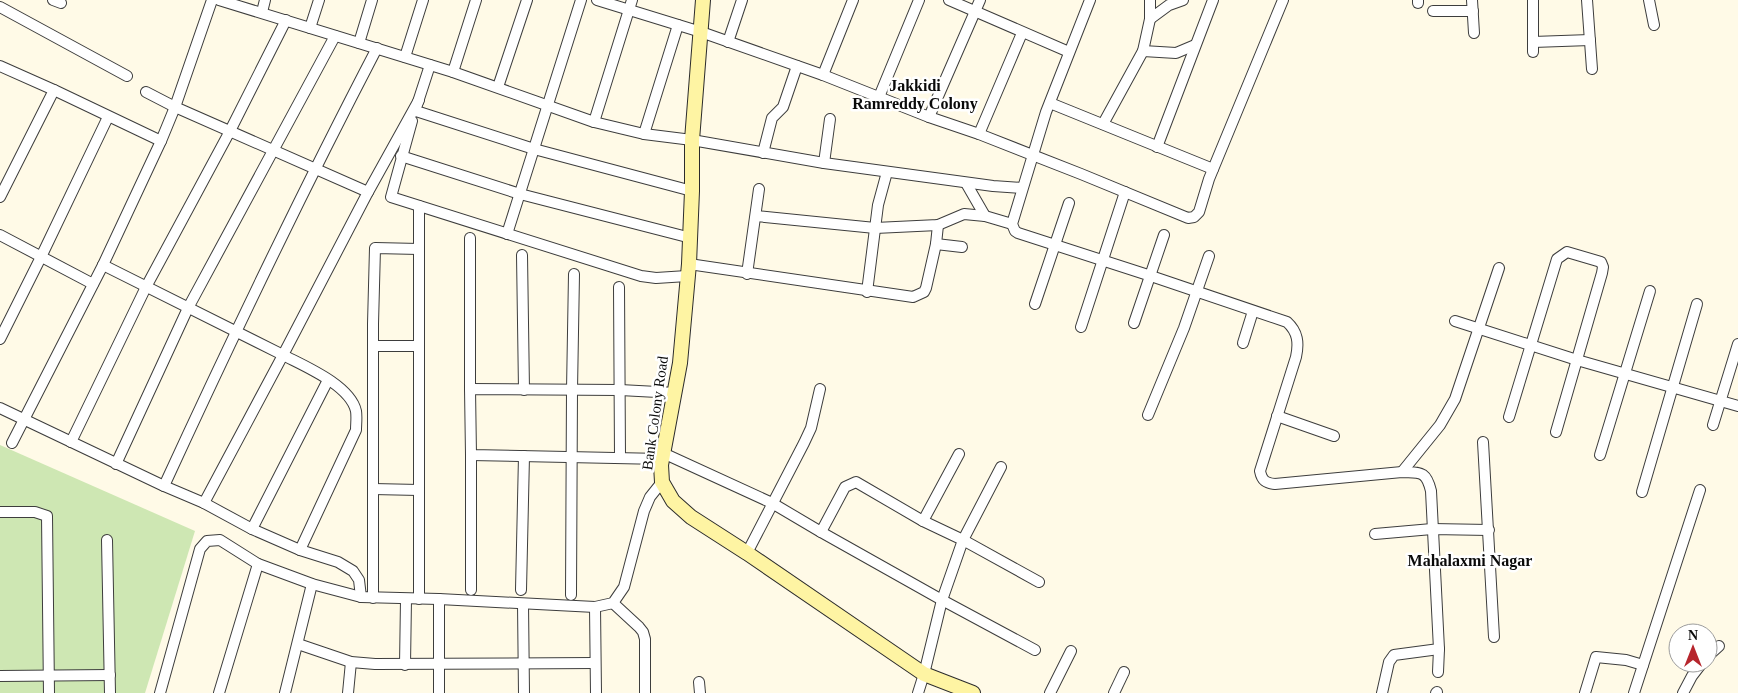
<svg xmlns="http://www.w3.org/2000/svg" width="1738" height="693" font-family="'Times New Roman',serif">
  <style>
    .green { fill: #cee7b3 }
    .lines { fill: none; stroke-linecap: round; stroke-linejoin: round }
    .street-casing { stroke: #3d3d3d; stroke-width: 12 }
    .secondary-casing { stroke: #2c2c2c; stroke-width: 16 }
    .street { stroke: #fff; stroke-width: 10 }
    .secondary { stroke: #fef4a3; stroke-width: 14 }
    .labels { text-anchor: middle; stroke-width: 5; stroke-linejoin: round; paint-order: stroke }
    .street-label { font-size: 15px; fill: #0a0a0a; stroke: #fff }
    .neighbourhood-label { font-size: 16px; font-weight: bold; fill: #0a0a0a; stroke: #fff }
  </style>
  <rect width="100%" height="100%" fill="#fffae7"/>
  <polygon class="green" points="0,445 195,531 145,693 0,693"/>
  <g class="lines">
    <defs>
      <g id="street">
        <polyline points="53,0 61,3"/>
        <polyline points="219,0 453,72 594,122 644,134 692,140 824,163 993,186 1022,188"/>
        <polyline points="597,0 701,32 823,75 929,117 979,134 1081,174 1188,218 1194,217 1199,212 1209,179 1283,0"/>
        <polyline points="949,0 1069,52"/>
        <path d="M1090,0L1046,112L1012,224L1015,231L1018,233L1148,275L1287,322C1298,332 1299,343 1296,357L1260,471C1262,481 1266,483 1275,484L1402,472C1420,473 1426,470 1431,491L1439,649L1394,655L1389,662L1382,693"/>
        <polyline points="1418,0 1418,3"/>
        <polyline points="1472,0 1474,33"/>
        <polyline points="1533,0 1533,52"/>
        <polyline points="1587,0 1592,69"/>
        <polyline points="1649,0 1654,25"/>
        <polyline points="0,7 127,76"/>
        <polyline points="1433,11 1473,11"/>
        <polyline points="262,12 265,0"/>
        <polyline points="1150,19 1169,5 1183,0"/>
        <polyline points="310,28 319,0"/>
        <polyline points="728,42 742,0"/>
        <polyline points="1533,42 1590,40"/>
        <polyline points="359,43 372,0"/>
        <polyline points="1143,51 1176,53 1195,45"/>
        <polyline points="405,57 423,0"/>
        <polyline points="0,66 54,90 161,141"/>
        <polyline points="453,72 476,0"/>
        <polyline points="823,75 853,0"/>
        <polyline points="498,87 527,0"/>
        <polyline points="146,92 175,107 368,192"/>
        <polyline points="879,97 919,0"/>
        <polyline points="1050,103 1213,169"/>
        <polyline points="417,105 430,65"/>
        <polyline points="416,111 534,149 692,191"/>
        <polyline points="929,117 980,0"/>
        <polyline points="412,121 391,197 641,276 656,278 687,276"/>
        <polyline points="594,122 632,0"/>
        <polyline points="1103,124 1143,51 1150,19 1150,0"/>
        <polyline points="644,134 678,25"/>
        <polyline points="979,134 1022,33"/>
        <polyline points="1157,147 1213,0"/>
        <polyline points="763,153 772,118 783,107 797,66"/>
        <polyline points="401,156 520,194 691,238"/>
        <polyline points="824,163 830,119"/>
        <polyline points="966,183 985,216"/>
        <polyline points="0,197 54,90"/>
        <polyline points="419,206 419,599"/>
        <polyline points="756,216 875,228 938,225 964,214 985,216 1012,224"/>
        <polyline points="507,234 581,0"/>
        <polyline points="0,235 93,284"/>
        <polyline points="470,238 470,389"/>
        <polyline points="936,244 962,247"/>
        <polyline points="522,255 524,390"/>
        <polyline points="689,264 913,297 924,292 926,288 936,244 938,225"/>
        <polyline points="103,265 283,355 204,503"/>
        <polyline points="747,274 759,189"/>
        <polyline points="619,287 620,457"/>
        <polyline points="867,292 878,205 887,172"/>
        <polyline points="1035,304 1069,203"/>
        <polyline points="1455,321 1577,360 1738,406"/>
        <polyline points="1134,323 1164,235"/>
        <polyline points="1081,327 1125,192"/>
        <polyline points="0,339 41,257 108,117"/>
        <polyline points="1243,343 1253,311"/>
        <polyline points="373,346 419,346"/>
        <polyline points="0,408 164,486 204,503 252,529 300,550 338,562 353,571 359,580 361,597"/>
        <polyline points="1148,415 1184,328 1209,256"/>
        <polyline points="1277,416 1334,436"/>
        <polyline points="1509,417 1557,259 1567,252 1601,262 1603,267 1602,273 1556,432"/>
        <polyline points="1713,425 1738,344"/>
        <polyline points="71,442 146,287 230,131 286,20"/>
        <polyline points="1483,442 1494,637"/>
        <polyline points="12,443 103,265 161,141 175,107 212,0"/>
        <polyline points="663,453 772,503 821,532 942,600 1035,650"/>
        <polyline points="1600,455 1650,291"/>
        <polyline points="662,459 471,455 470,389 620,390 676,393"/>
        <polyline points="116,464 188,308 335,36"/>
        <polyline points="1001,467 963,540 1039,582"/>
        <polyline points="1402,472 1440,425 1455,399 1499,268"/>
        <path d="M164,486C232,338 302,192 377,48"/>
        <polyline points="373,489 419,490"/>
        <polyline points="1642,492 1697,304"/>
        <polyline points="0,512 35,512 47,516 49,693"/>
        <polyline points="923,521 959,454"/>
        <polyline points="252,529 328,380"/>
        <polyline points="821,532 845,487 856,482 923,521 963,540 942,600 924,674 918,693"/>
        <polyline points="1375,534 1432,529 1489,530"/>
        <polyline points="107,540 110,693"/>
        <path d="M300,550L356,430C356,424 357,417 356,411C350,385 304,366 283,355L368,192L419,100"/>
        <polyline points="747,553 804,443 811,428 820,389"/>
        <polyline points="471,590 471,455"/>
        <polyline points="521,590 524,456"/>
        <polyline points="571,595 572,390 574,274"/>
        <polyline points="373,598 373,324 375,248 419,249"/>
        <polyline points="439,599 439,693"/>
        <polyline points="613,603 639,627 643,632 645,639 645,693"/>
        <polyline points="523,604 524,693"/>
        <polyline points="595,607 596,693"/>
        <polyline points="298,644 351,662 375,664 595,663"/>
        <polyline points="1708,656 1719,646"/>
        <polyline points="405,665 406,599"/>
        <polyline points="1438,672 1439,649"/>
        <polyline points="0,676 110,675"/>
        <polyline points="699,682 700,693"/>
        <polyline points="160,693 200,549 207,541 220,540 258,564 312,584 361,597 439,599 595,607 613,603 624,587 644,511 650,497 662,482"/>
        <polyline points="219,693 258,564"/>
        <polyline points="285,693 312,584"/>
        <polyline points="348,693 351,662"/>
        <polyline points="1050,693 1071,651"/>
        <polyline points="1114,693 1124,672"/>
        <polyline points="1436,693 1437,692"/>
        <polyline points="1585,693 1596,657 1626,660 1643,665"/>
        <polyline points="1634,693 1700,490"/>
        <polyline points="1683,693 1692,676 1702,663"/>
      </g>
      <polyline id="secondary" points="703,0 692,140 692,191 689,264 680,363 661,465 662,482 673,501 691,517 747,553 924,674 973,693"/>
    </defs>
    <use href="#street" class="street-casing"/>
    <use href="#secondary" class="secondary-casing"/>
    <use href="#street" class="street"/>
    <use href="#secondary" class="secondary"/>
  </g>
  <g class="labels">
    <g class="street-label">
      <text transform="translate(655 413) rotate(-82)" y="5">Bank Colony Road</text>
    </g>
    <g class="neighbourhood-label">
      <text x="915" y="91">Jakkidi<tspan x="915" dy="18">Ramreddy Colony</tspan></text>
      <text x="1470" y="566">Mahalaxmi Nagar</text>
    </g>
  </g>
  <g transform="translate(1693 648)"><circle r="24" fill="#ffffff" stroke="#9d9d9d"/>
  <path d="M0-4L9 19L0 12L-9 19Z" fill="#b6262d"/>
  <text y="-8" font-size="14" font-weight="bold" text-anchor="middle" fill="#0a0a0a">N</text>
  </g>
</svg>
